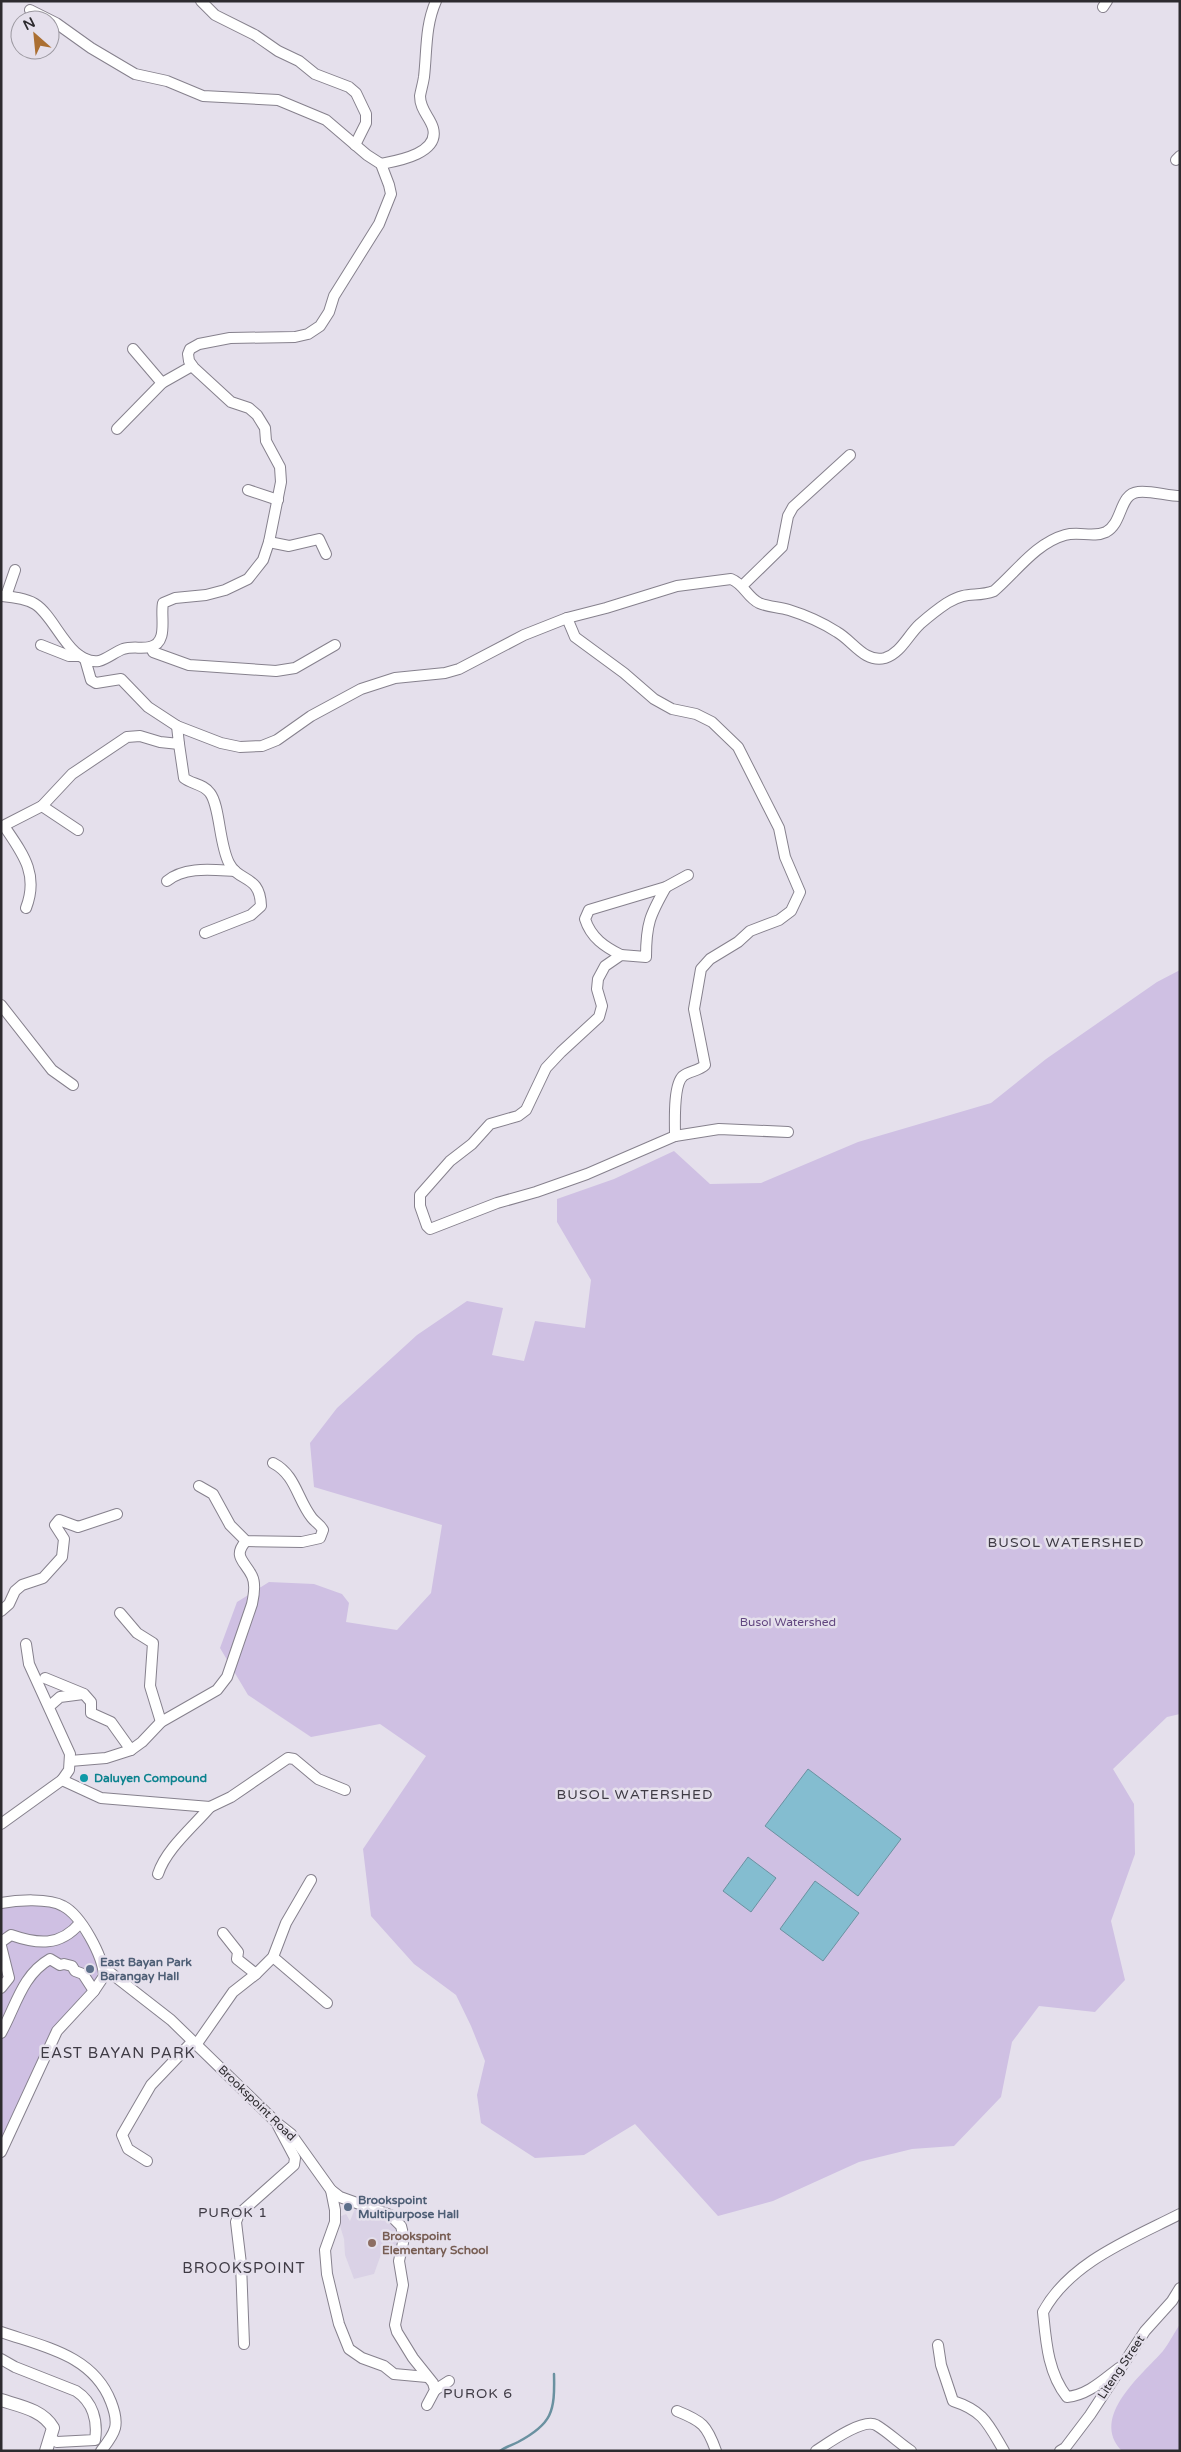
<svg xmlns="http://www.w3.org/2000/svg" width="1181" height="2452" font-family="'Varela Round',sans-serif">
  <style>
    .built { fill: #dad2e6 }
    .green { fill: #cfc0e3 }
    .water { fill: #84bdd0; stroke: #6a91a0 }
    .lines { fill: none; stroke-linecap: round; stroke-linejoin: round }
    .stream { stroke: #6a91a0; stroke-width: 2.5 }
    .minor-casing { stroke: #86818d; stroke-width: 12 }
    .major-casing { stroke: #86818d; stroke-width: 14 }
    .minor { stroke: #fff; stroke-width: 10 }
    .major { stroke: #fff; stroke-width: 12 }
    .culture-dot { fill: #0f9aa8; stroke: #e5e0ec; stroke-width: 2 }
    .service-dot { fill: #5c6f8a; stroke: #e5e0ec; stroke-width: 2 }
    .education-dot { fill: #8d6e63; stroke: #e5e0ec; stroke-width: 2 }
    .labels { text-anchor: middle; stroke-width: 5; stroke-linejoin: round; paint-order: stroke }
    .park-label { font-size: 12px; fill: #624780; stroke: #e5e0ec }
    .culture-label { font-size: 12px; font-weight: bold; fill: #0d838f; stroke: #e5e0ec; text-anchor: start }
    .service-label { font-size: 12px; font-weight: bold; fill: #4e5e75; stroke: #e5e0ec; text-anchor: start }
    .street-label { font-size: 12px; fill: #2d2b2f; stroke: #e5e0ec }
    .education-label { font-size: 12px; font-weight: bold; fill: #785e54; stroke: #e5e0ec; text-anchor: start }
    .neighbourhood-label { font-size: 14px; letter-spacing: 1px; fill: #3f3b45; stroke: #e5e0ec }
    .quarter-label { font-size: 15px; letter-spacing: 1px; fill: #3f3b45; stroke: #e5e0ec }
  </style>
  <rect width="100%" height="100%" fill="#e5e0ec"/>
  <polygon class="built" points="356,2206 392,2223 398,2231 399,2239 398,2250 384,2246 374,2274 354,2279 345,2255 344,2239 338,2219 339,2217 346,2214 350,2221"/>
  <g class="green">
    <polygon points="1180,970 1180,1714 1167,1717 1113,1769 1134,1804 1135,1854 1111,1921 1125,1980 1095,2012 1039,2006 1012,2042 1001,2097 954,2146 912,2149 859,2162 773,2201 718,2216 635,2124 584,2155 535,2158 481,2123 477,2095 485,2061 471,2026 456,1995 414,1964 371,1916 363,1849 426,1756 380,1724 311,1737 248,1695 220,1648 237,1602 269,1582 314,1584 342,1594 349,1603 346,1622 397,1630 431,1593 442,1525 314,1487 310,1443 337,1408 417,1335 467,1301 503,1308 492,1355 524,1361 535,1321 585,1328 591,1280 557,1222 557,1199 614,1179 674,1151 710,1184 761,1183 858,1142 991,1103 1046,1059 1157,982"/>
    <path d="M10,1906C25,1906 48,1903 61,1910C72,1917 98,1957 98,1969C98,1975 96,1979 93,1984L53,2028L1,2141V1908Z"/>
    <path d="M1180,2324V2451H1122C1089,2417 1142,2375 1163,2351C1169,2343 1174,2333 1180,2324Z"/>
  </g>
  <g class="water">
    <polygon points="808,1769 901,1839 858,1896 765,1826"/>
    <polygon points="748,1857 776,1878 751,1912 723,1891"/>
    <polygon points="815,1881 859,1913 823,1961 780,1929"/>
  </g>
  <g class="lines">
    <path class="stream" d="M500,2451C505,2447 512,2445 518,2442C552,2424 555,2412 554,2374"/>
    <defs>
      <g id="minor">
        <polyline points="201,1 215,15 255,35 278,51 299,61 315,74 349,87 356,93 366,114 366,123 355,145"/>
        <polyline points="1103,7 1107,1"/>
        <polyline points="1176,160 1180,156"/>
        <path d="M381,164C396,161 440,154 433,128C430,117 420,110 420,96C421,90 423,84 424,77C427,51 425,26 436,1"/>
        <polyline points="133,349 162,383"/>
        <polyline points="117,429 162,383 192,366"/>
        <polyline points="248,490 278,500"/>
        <polyline points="269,542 289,546 319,539 326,554"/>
        <polyline points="742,586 782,547 788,516 793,507 850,455"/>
        <path d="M1,596C12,597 25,598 35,604C56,617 69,665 99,661C107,659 115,652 123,649C133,646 141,649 150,647C169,643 160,616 163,603L175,598L206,595L225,590L248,579L263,560L269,542L281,482L280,467L266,441L265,428L257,415L249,408L231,402L194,368L189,361L188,354L190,349L199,344L230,338L295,337L308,334L320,326L329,312L334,296L379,224L391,194L389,185L381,164L367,155L326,120L278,100L203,96L167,81L135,74L91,48L56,23L30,10"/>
        <polyline points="6,596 15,570"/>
        <path d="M567,618L575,637L624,673L654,699L672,709L696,714L712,722L738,747L779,828L785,857L800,892L791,911L779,920L750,931L738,942L710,959L701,969L694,1009L705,1065C699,1071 689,1071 683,1076C673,1085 675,1122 675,1136L587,1174L536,1192L497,1203L430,1229L427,1226L420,1206V1195L450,1161L472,1144L490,1124L518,1116L526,1110L546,1068L561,1052L599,1017L602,1006L597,989L598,979L605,966L621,955L646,957C646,924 650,915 666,887"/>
        <polyline points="41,645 69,656 80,656"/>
        <polyline points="151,647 153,652 189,665 276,671 295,668 335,645"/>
        <path d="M85,659L91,680L96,683L121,679L148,707L177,726L221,743L240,747L262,746L277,740L311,716L361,689L395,678L445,673L459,669L524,635L567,618L606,608L677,586L731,579C744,584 747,597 759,603C768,607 779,607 789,610C805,615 823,623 837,632C853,641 864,663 885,658C901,653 908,635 920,624C928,617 938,609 947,603C968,590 975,598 994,591C1016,572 1036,543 1065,535C1079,531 1093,538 1106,532C1123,523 1119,494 1138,492C1149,490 1168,496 1180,496"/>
        <path d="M179,744L184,778C191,784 204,784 210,793C220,806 219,844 229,863C239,883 260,874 261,906L251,915L205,933"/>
        <polyline points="42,806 78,830"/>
        <path d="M4,826C23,854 39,874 26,908"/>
        <polyline points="1,827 42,806 72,774 127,737 140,736 160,742 179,744 177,726"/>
        <path d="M167,881C185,866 213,870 235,871"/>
        <path d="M621,955C605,947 591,938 585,919L589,910L666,887L688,875"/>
        <polyline points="1,1005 52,1070 73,1085"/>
        <polyline points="675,1136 719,1129 788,1132"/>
        <path d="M199,1486L213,1494L230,1525L246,1541L302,1542L320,1538L323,1530C320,1524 316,1523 312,1518C297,1499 296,1475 273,1463"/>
        <polyline points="1,1611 9,1604 15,1591 22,1585 43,1578 62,1557 64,1539 55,1525 59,1520 78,1527 117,1514"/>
        <polyline points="120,1613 137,1633 153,1643 150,1686 161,1722"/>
        <polyline points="45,1678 84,1694 91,1702 91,1713 111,1722 131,1750"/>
        <polyline points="52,1704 60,1697 83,1694"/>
        <path d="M70,1761L106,1758L131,1750L142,1742L161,1722L217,1690L227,1677L252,1604C254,1595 256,1584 252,1576C245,1561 232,1557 246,1541"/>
        <polyline points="62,1780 101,1798 210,1807 231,1797 288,1758 294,1759 318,1779 345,1790"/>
        <polyline points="1,1824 62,1780 69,1770 70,1754 29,1664 26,1644"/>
        <path d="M158,1874C166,1849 193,1827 210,1807"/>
        <path d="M1,1903C17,1900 49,1898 63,1906C81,1915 103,1956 104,1976L94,1991L57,2031L1,2152"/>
        <polyline points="223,1933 238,1952 237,1959 256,1974"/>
        <path d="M1,1942L11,1935C37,1944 60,1947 80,1923"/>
        <polyline points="1,1946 9,1978 1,1988"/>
        <polyline points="273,1957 327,2003"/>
        <polyline points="103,1967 171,2020 277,2123 291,2134 331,2190 340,2197 390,2215 401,2226 404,2238 399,2261 403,2285 395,2325 397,2332 413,2358 433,2383 435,2390 427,2405"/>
        <path d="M1,2033C16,2006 22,1975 50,1959L60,1965L64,1964L72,1966L75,1971L83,1974L94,1991"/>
        <polyline points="196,2045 233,1992 256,1974 273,1957 286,1923 311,1880"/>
        <polyline points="147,2161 128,2149 122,2135 151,2085 192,2042"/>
        <polyline points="331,2190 335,2210 335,2222 325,2250 327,2274 339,2324 349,2349 362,2358 384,2366 394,2374 427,2377"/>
        <path d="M1,2332C44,2347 93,2355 111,2402C120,2425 116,2432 101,2451"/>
        <polyline points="244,2344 241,2264 236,2222 239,2214 294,2165 295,2158 278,2126"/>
        <path d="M938,2345L941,2365L953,2401C984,2411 988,2424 1004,2451"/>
        <path d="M1,2359L15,2367L76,2391C93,2402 98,2421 95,2440L57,2442L51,2439"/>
        <path d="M1119,2368C1103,2380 1088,2395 1067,2397C1048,2373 1046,2342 1043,2312C1070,2262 1131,2239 1180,2214"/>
        <polyline points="435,2390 449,2381"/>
        <path d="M677,2411C702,2421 707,2425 716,2451"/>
        <path d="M816,2451C828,2443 863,2418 876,2425C888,2432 899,2443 911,2451"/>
        <polyline points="1060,2451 1065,2448 1090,2415 1145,2331 1172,2301 1180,2288"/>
      </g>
      <path id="major" d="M1,2400C20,2406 43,2410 53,2428L46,2451"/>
    </defs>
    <use href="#minor" class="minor-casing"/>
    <use href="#major" class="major-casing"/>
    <use href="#minor" class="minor"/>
    <use href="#major" class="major"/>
  </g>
  <circle class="culture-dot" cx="84" cy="1778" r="5"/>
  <g class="service-dot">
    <circle cx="90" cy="1969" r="5"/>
    <circle cx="348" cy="2207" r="5"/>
  </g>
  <circle class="education-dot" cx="372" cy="2243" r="5"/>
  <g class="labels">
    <g class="park-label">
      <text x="788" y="1626">Busol Watershed</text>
    </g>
    <g class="culture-label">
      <text x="94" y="1782">Daluyen Compound</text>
    </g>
    <g class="service-label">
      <text x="100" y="1966">East Bayan Park<tspan x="100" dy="14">Barangay Hall</tspan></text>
      <text x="358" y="2204">Brookspoint<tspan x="358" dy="14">Multipurpose Hall</tspan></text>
    </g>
    <g class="street-label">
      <text transform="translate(257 2103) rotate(44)" y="4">Brookspoint Road</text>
      <text transform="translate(1121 2367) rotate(-56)" y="4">Liteng Street</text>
    </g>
    <g class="education-label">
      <text x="382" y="2240">Brookspoint<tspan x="382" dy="14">Elementary School</tspan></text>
    </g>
    <g class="neighbourhood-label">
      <text x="1066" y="1547">BUSOL WATERSHED</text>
      <text x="635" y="1799">BUSOL WATERSHED</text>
      <text x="233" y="2217">PUROK 1</text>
      <text x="478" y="2398">PUROK 6</text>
    </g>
    <g class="quarter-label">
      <text x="118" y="2058">EAST BAYAN PARK</text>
      <text x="244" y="2273">BROOKSPOINT</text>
    </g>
  </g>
  <rect width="1181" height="2452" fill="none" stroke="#2d2b2f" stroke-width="5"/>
  <g transform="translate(35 35) rotate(333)"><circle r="24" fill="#e5e0ec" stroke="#9b98a0"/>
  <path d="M0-4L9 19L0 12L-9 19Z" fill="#ab6f32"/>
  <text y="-8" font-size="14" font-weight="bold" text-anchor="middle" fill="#2d2b2f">N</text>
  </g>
</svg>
